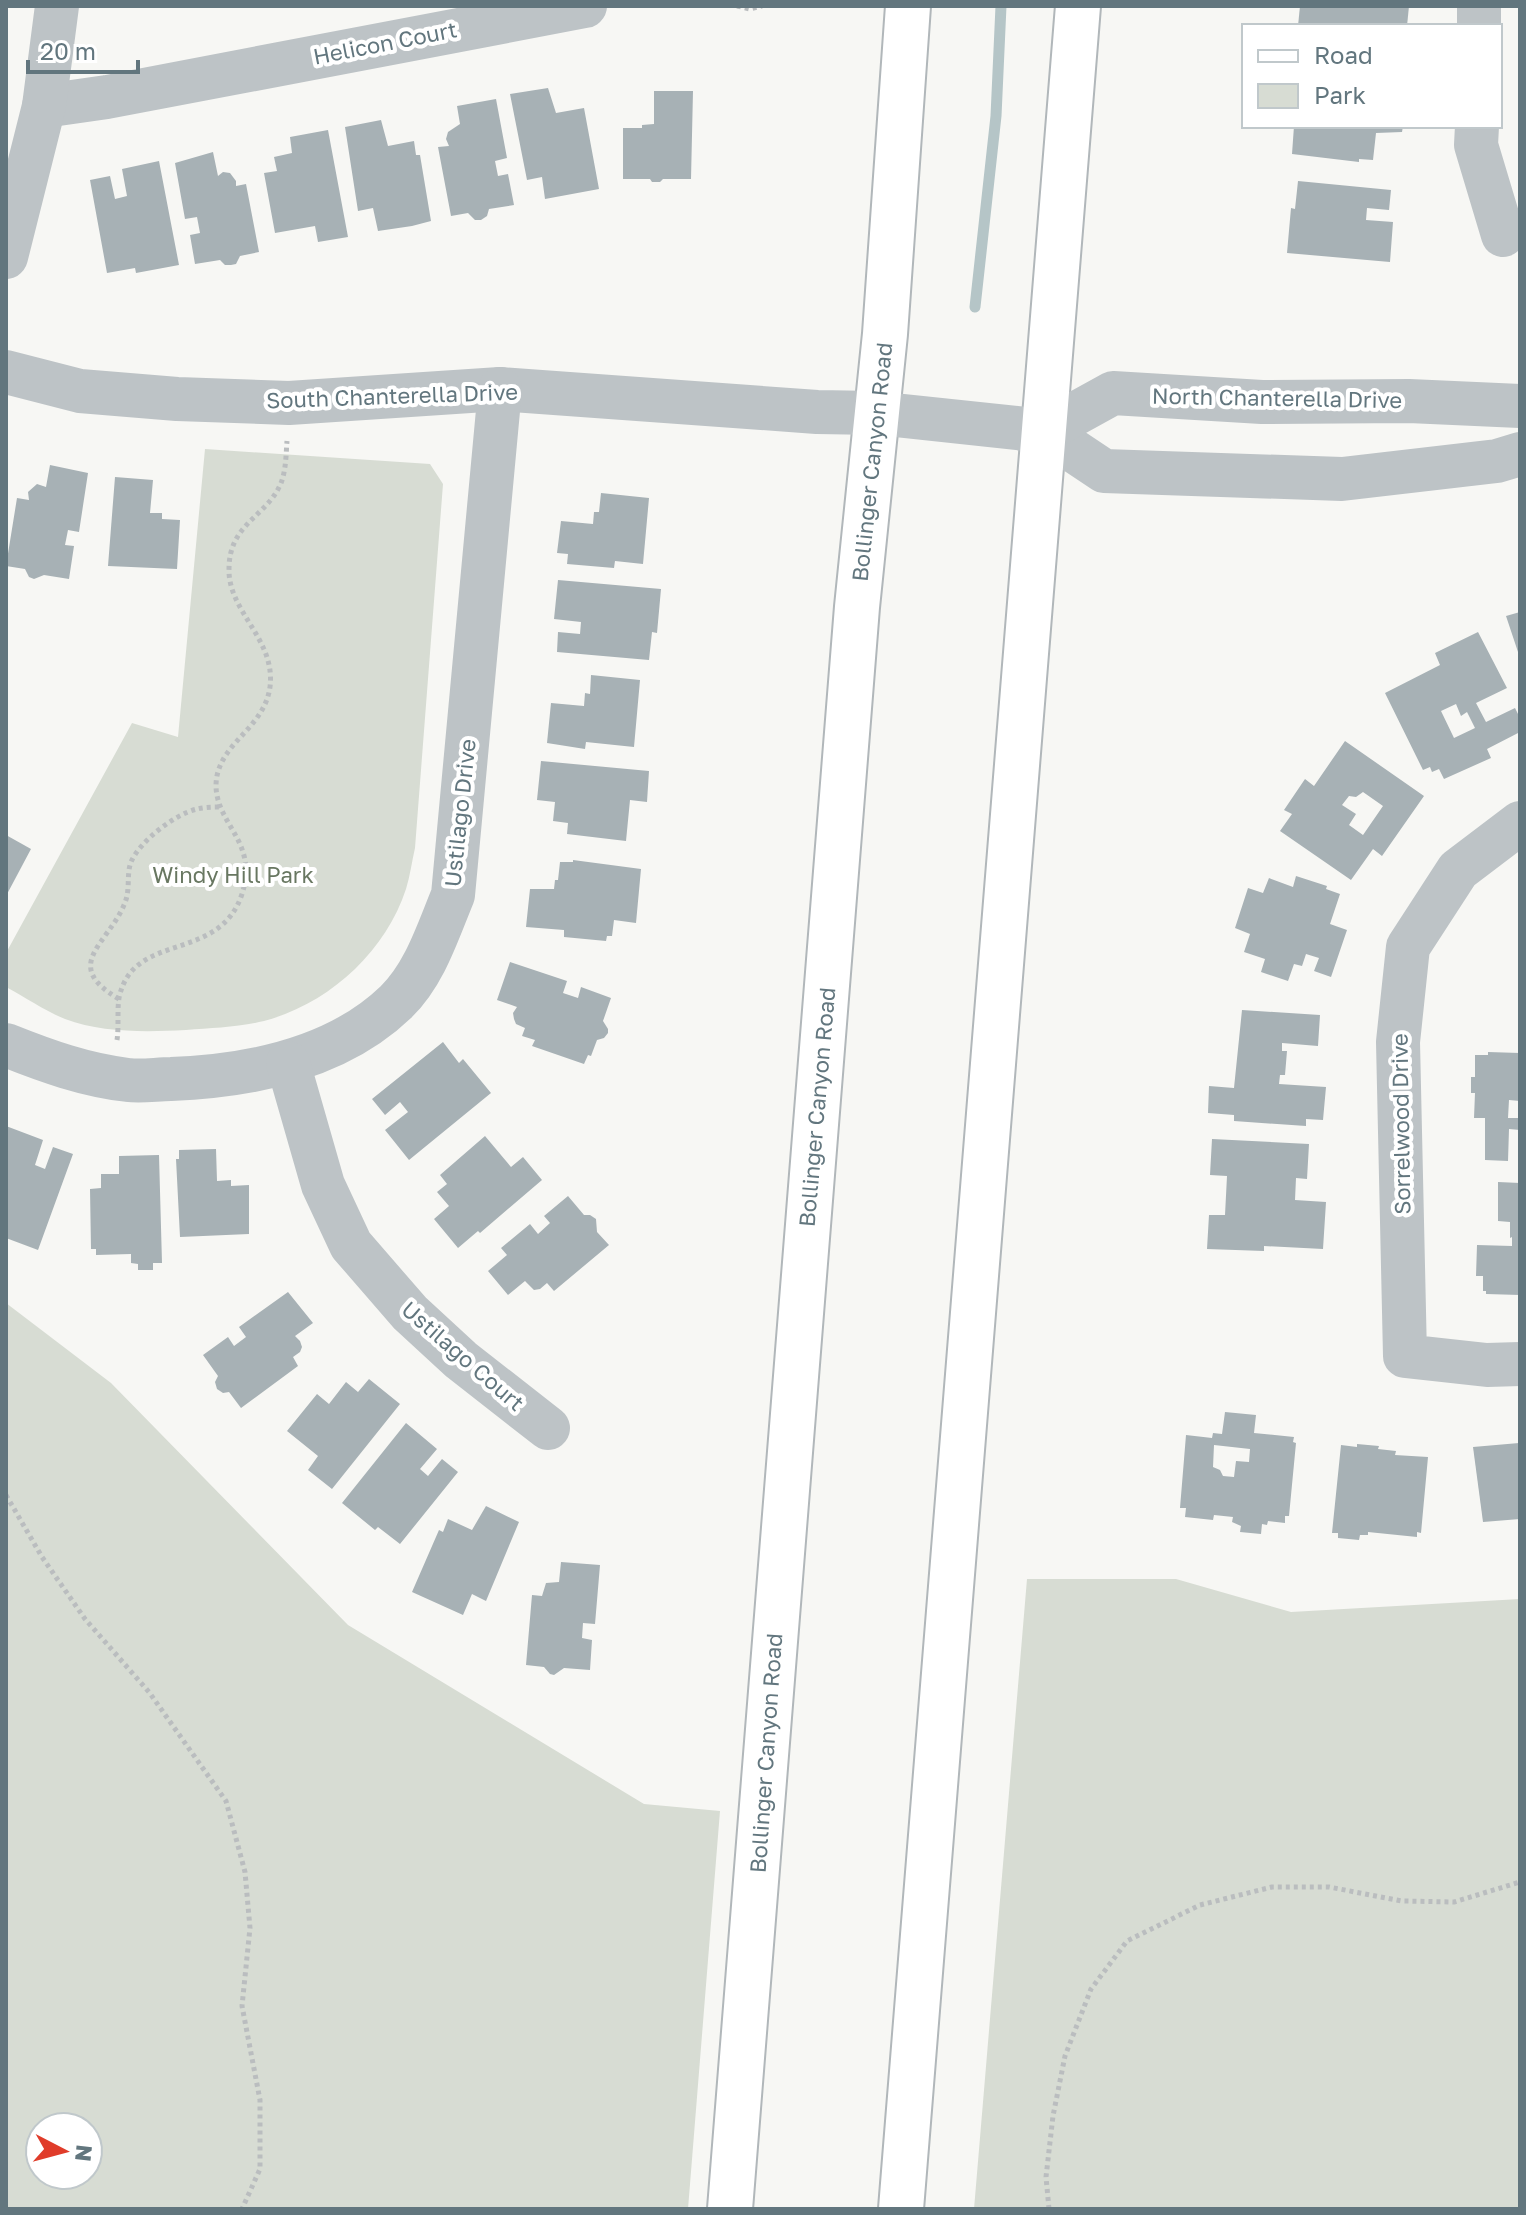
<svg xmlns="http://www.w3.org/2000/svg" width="1526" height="2215" font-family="'Golos Text',sans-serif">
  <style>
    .green { fill: #d7dcd3; fill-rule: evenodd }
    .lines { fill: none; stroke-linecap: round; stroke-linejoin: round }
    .stream { stroke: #b5c5c7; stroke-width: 11 }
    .building { fill: #a7b1b5; fill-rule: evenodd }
    .major-casing { stroke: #b1b7ba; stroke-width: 48 }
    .path { stroke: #babdbf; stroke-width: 5; stroke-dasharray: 4 4; stroke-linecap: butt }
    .minor { stroke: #bdc3c6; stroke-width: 44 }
    .major { stroke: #fff; stroke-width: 44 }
    .labels { text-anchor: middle; stroke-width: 8; stroke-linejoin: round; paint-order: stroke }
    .street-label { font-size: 22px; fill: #62767e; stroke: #fff }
    .park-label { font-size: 22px; fill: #687761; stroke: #fff }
  </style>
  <rect width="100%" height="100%" fill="#f7f7f4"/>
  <g class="green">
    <path d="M205,449L430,464L443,484L415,848C412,861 410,876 406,889C385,953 328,1004 264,1021C239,1027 212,1028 186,1030C146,1032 102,1033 65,1019C45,1011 25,997 6,987V953L132,723L178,737Z"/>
    <path d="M6,1303L111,1383L348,1625L644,1804L720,1811L688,2209H6ZM40,2127H88V2175H40Z"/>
    <polygon points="1027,1579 1176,1579 1291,1612 1520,1599 1520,2209 974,2209"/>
  </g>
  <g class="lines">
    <polyline class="stream" points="975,307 996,116 1001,6"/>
  </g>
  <g class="building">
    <polygon points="1300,6 1409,6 1407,26 1298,26"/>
    <polygon points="548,88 556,113 584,108 599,189 545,199 542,177 527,180 510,94"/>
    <polygon points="654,91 693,91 691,179 663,179 660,182 652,182 650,179 623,179 623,128 642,128 642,125 654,124"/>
    <polygon points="496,99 507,158 495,161 498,176 508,174 514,205 489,209 487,216 481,220 475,220 468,213 451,216 438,147 449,146 446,139 448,132 460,124 457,106"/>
    <polygon points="381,120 388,146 414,141 416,155 420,155 431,221 412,226 378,231 373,208 358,211 345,127"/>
    <polygon points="1294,126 1403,126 1402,132 1376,133 1373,160 1359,159 1359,162 1292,154"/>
    <polygon points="328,130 348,237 318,242 315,226 275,233 264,173 277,171 274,157 292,153 290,137"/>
    <polygon points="213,152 218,176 223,172 230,173 236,181 236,186 246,184 259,252 240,256 236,264 231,265 225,265 220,260 195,264 190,235 200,233 197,217 185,219 175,163"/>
    <polygon points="159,161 179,265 136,273 135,268 107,273 90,180 110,176 115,199 127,196 122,169"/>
    <polygon points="1298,181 1391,190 1389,210 1367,208 1366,220 1393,222 1390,262 1287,253 1291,208 1295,209"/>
    <polygon points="50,465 88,473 79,532 68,530 65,545 74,546 69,579 44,575 34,579 29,577 25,569 6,566 17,498 29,500 28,492 37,484 46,487"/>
    <polygon points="115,477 153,480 150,513 162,513 162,519 180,520 177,569 108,566"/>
    <polygon points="601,493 649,498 643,564 615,561 614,568 567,564 568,554 557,553 561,521 593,524 594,512 599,512"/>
    <polygon points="558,580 661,589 657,633 652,632 649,660 557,652 558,632 580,634 581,622 554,619"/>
    <polygon points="1520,612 1520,655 1519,655 1506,616"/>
    <path d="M1478,632L1507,688L1476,703L1486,722L1515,708L1520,718V732L1487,749L1491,758L1444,779L1439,769L1432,772L1430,767L1423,770L1385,693L1440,665L1435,653ZM1456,704L1461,716L1467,712L1475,728L1454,738L1441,711Z"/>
    <polygon points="591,675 640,680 634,747 586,742 585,749 547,743 551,703 584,706 585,693 590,694"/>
    <path d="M1345,741L1424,796L1382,856L1373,849L1351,880L1280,831L1292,814L1284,810L1305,779L1314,786ZM1363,792L1383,806L1363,835L1349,825L1356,814L1342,805L1349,796L1356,797Z"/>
    <polygon points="541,761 649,771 647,802 630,800 626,841 567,834 568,823 553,821 555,802 537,800"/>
    <polygon points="6,835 31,849 6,896"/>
    <polygon points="573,860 641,869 636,923 614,920 612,936 607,936 606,941 564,937 564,930 526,927 530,889 554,889 555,880 558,880 560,862 573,862"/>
    <polygon points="1296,876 1327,886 1326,889 1340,894 1330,924 1347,930 1331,977 1314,971 1319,958 1306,954 1302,966 1294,964 1288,981 1261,972 1265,959 1244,952 1250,934 1235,928 1248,888 1263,893 1269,878 1293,887"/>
    <polygon points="510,962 567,981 563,993 578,998 581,987 611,998 603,1021 608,1029 608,1033 604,1038 597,1040 591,1056 588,1055 584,1064 532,1046 535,1040 522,1036 525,1028 516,1024 514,1019 513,1013 517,1007 497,1000"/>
    <polygon points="1242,1010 1320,1015 1318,1046 1282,1043 1282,1051 1287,1051 1285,1075 1280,1075 1279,1084 1326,1087 1323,1120 1306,1119 1306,1126 1234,1121 1234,1115 1208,1113 1209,1086 1234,1088"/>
    <polygon points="443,1042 459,1063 463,1059 491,1093 409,1160 385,1130 408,1112 400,1102 385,1115 372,1099"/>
    <polygon points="1488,1052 1520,1053 1520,1101 1509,1100 1508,1118 1520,1118 1520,1130 1509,1129 1508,1161 1485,1160 1485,1118 1474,1118 1475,1093 1471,1093 1471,1077 1475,1077 1475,1055 1488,1055"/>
    <polygon points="6,1126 43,1140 35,1165 45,1169 53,1147 73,1154 38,1250 6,1238"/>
    <polygon points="485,1136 511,1167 523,1157 542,1180 480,1233 478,1231 458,1248 434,1219 449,1206 437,1192 447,1184 440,1175"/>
    <polygon points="1212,1139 1309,1144 1307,1179 1296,1178 1295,1200 1326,1202 1323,1249 1264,1246 1264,1251 1207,1249 1209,1215 1225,1215 1227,1176 1210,1175"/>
    <polygon points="216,1149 217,1181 231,1180 231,1186 249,1185 249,1234 180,1237 176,1159 179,1159 179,1150"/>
    <polygon points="159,1155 162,1263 153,1263 153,1270 138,1270 138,1264 131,1263 131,1254 96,1255 96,1249 91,1249 90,1189 101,1188 101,1174 119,1174 119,1156"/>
    <polygon points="1498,1182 1520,1183 1520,1295 1486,1294 1486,1291 1483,1291 1483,1276 1476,1276 1477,1245 1512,1246 1512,1237 1510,1238 1510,1222 1498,1221"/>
    <polygon points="568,1196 584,1215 590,1215 596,1219 597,1232 609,1245 554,1291 547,1283 540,1289 534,1290 525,1281 508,1295 488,1271 507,1255 501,1248 530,1224 538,1234 550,1223 544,1216"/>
    <polygon points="288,1292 313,1323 295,1336 300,1341 302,1347 300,1352 293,1357 298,1366 241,1408 229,1392 223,1393 217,1389 215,1382 218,1376 203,1355 228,1337 234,1346 246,1337 239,1327"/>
    <polygon points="369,1379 400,1404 332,1489 308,1470 318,1456 287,1431 317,1394 329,1404 346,1382 358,1392"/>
    <path d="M1225,1412L1256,1415L1254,1433L1294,1437L1293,1442L1296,1443L1289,1516H1285V1523L1268,1521L1267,1525L1262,1524L1261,1534L1240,1532L1241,1526L1232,1522L1233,1517L1214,1515L1213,1520L1185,1517L1186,1508H1180L1186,1435L1212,1438L1213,1433L1222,1434ZM1214,1445L1250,1449L1249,1462L1236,1461L1234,1477L1223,1476L1220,1470L1213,1467Z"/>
    <polygon points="406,1423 437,1449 420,1469 428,1476 442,1459 458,1472 400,1544 378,1527 375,1530 342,1503"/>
    <polygon points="1519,1443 1520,1519 1483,1522 1473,1447"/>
    <polygon points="1357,1444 1379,1446 1378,1449 1396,1451 1395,1455 1428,1457 1421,1533 1417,1532 1417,1537 1368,1532 1368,1535 1360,1535 1359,1540 1338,1538 1338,1533 1332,1533 1341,1445 1357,1447"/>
    <polygon points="486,1506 519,1522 486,1601 472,1594 463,1615 412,1592 439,1530 443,1532 448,1519 472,1530"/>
    <polygon points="561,1562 600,1565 595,1624 583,1623 582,1638 592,1640 590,1670 564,1668 554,1675 550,1674 544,1667 526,1665 532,1595 542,1596 546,1583 559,1582"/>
  </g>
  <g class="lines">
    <defs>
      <g id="major">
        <polyline points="730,2209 857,607 885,334 908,6"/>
        <polyline points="901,2209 1078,6"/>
      </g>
    </defs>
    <use href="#major" class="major-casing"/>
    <g class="path">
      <polyline points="737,6 750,9 762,6"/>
      <path d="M119,999C61,965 107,945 124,905C131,890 126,875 131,862C140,841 175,814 197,809C205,807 214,807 222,807"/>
      <path d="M117,1040C119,1027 117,1011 119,998C133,930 219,964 242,894C259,842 216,825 216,785C217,743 264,730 270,687C276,639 228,612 229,569C229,523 267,517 281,483C286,470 286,455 287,441"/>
      <polyline points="6,1495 42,1557 85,1619 149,1692 226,1801 245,1872 250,1928 242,2006 260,2100 260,2169 242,2209"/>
      <polyline points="1049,2209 1046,2177 1053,2116 1065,2056 1091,1989 1127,1941 1200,1905 1272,1887 1329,1887 1402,1901 1454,1902 1520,1882"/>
    </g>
    <g class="minor">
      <polyline points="1479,26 1479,6"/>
      <polyline points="44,106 107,97 585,6"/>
      <polyline points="1477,126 1476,145 1503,235"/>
      <polyline points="6,257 44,106 57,6"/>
      <polyline points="6,372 80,391 177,399 289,403 500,389 817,412 876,413 1044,431 1104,471 1342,479 1497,461 1520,454"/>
      <polyline points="1044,431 1113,393 1262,402 1409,401 1520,406"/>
      <polyline points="1520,823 1458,870 1408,947 1398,1042 1405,1356 1487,1365 1520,1364"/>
      <path d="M6,1045C46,1061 85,1075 128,1080C142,1082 157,1079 171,1079C250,1076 337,1059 396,1002C425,974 438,931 453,895L500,389"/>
      <polyline points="288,1063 323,1185 351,1245 410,1313 461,1360 548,1428"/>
    </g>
    <use href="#major" class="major"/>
  </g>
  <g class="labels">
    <g class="street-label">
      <text transform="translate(385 43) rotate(-11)" y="8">Helicon Court</text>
      <text transform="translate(392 396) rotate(-2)" y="8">South Chanterella Drive</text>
      <text transform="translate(1277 398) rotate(1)" y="8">North Chanterella Drive</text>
      <text transform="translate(872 462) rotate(-84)" y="8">Bollinger Canyon Road</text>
      <text transform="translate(460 813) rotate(-84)" y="8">Ustilago Drive</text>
      <text transform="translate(817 1107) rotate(-85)" y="8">Bollinger Canyon Road</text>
      <text transform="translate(1401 1124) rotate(-91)" y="8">Sorrelwood Drive</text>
      <text transform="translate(463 1356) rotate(41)" y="8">Ustilago Court</text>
      <text transform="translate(766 1753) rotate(-86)" y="8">Bollinger Canyon Road</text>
    </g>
    <g class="park-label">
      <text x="233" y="883">Windy Hill Park</text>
    </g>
  </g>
  <rect width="1526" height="2215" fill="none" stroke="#62767e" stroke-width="16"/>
  <rect x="1242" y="24" width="260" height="104" fill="#ffffff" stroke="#c0c8cb" stroke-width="2"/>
  <rect x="1258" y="50" width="40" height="12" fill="#ffffff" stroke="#c0c8cb" stroke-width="2"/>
  <text x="1314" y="64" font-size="24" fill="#62767e">Road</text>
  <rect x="1258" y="84" width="40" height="24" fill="#d7dcd3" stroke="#c0c8cb" stroke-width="2"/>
  <text x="1314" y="104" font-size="24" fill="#62767e">Park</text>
  <g transform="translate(64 2151) rotate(96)"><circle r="38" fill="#ffffff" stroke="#c0c8cb" stroke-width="2"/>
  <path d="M0-6L14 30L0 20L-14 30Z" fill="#e03c2a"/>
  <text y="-12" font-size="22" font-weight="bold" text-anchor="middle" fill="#62767e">N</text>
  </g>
  <path d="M28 60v12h110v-12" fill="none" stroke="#62767e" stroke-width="4"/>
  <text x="40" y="60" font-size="24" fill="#62767e" stroke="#ffffff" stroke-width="6" paint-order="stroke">20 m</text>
</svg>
